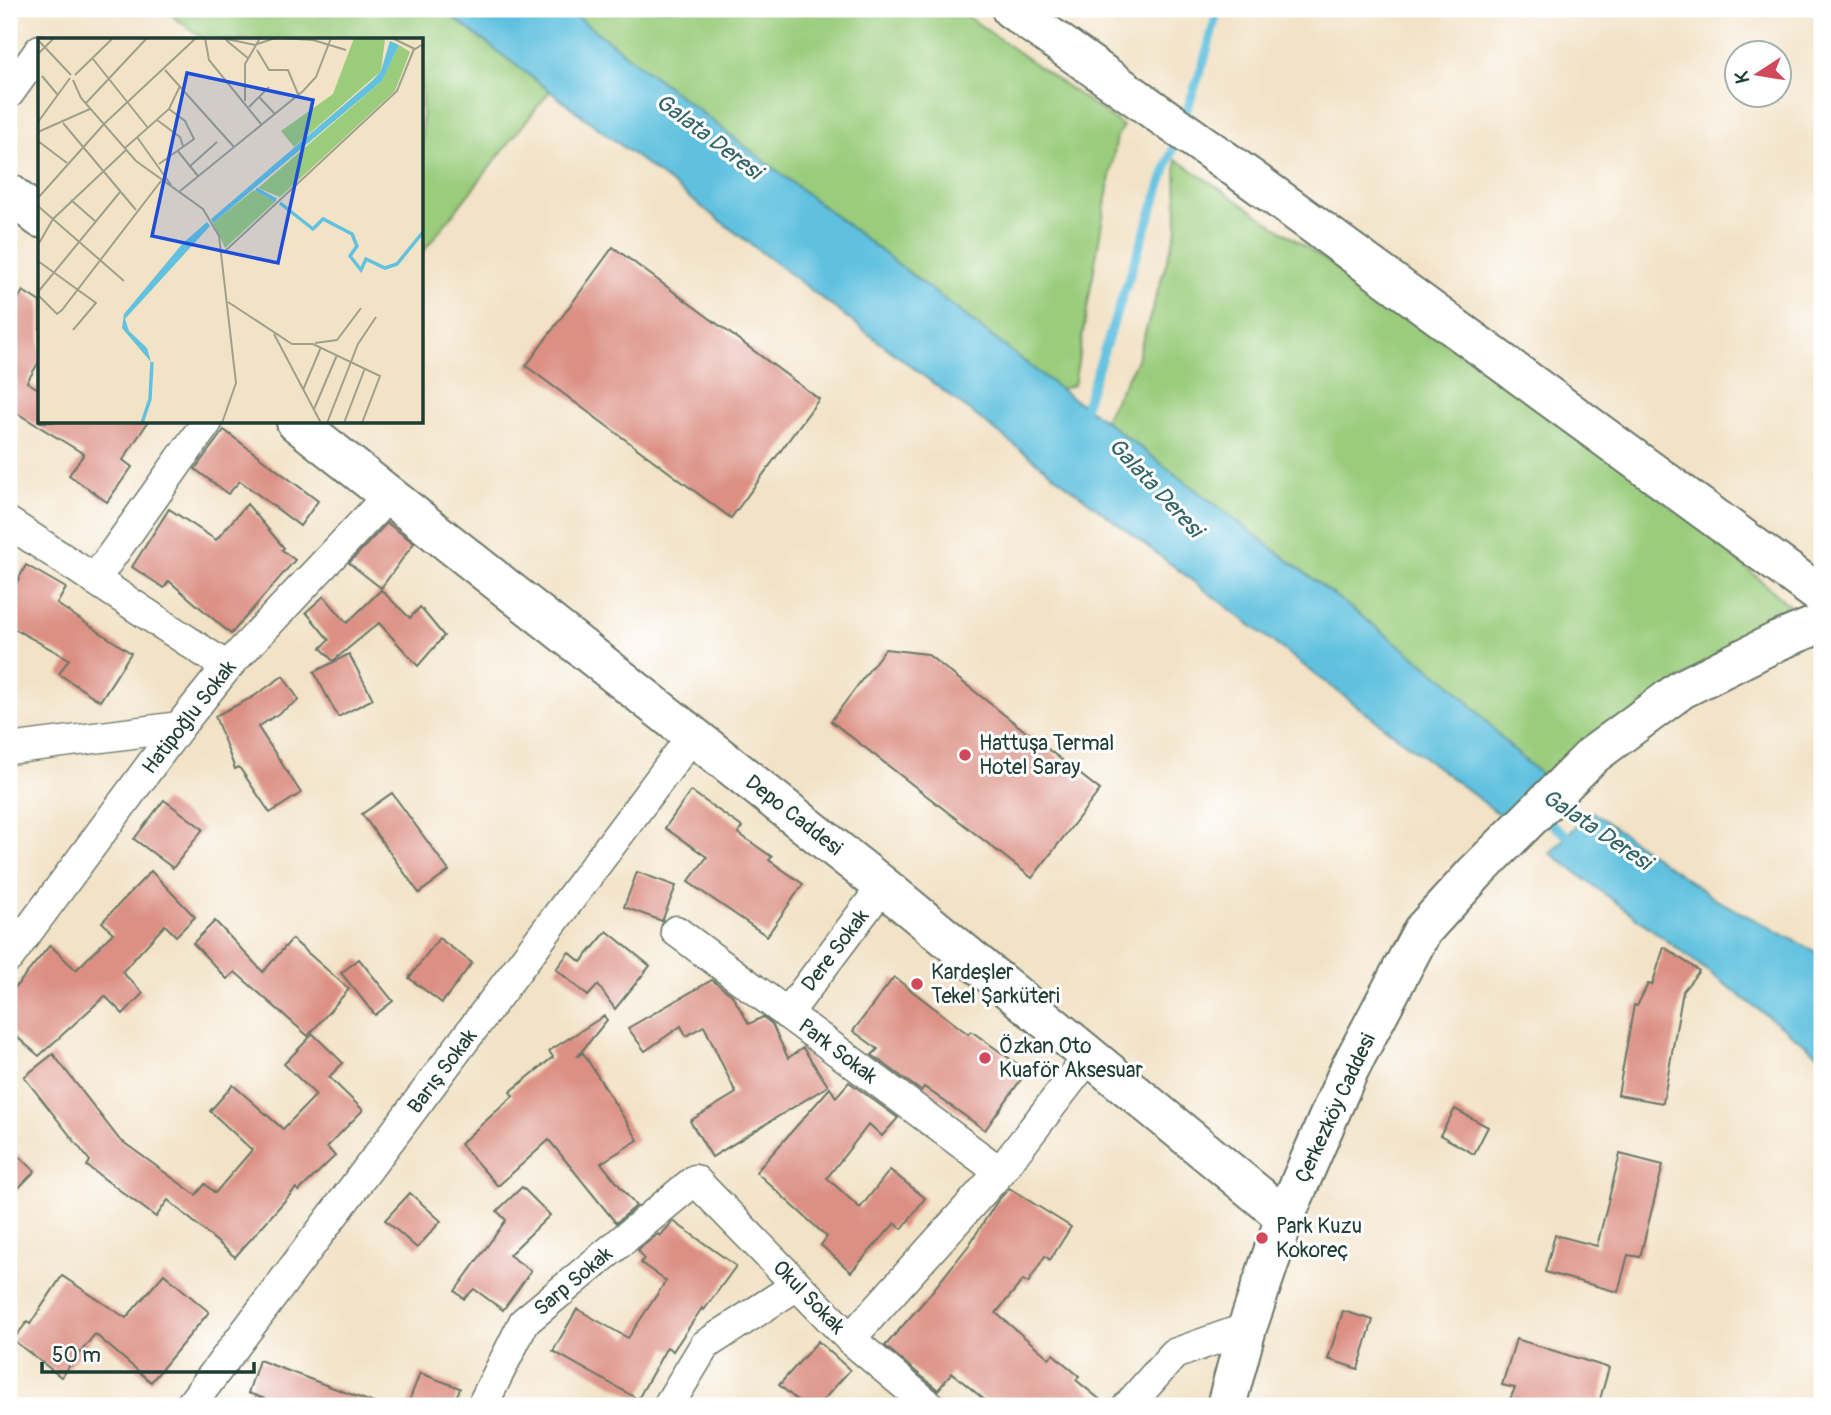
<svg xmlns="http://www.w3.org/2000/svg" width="1831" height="1415" font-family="Pangolin,sans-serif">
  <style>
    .green { fill: #9acc7b; stroke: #5c8458; stroke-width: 2 }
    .water { fill: #61c1df; stroke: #407f8a; stroke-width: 2 }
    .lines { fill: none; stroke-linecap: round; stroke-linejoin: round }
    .stream { stroke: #61c1df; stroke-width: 9 }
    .building { fill: #dc8f83 }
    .street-casing { stroke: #697767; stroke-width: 33 }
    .secondary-casing { stroke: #697767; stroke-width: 42 }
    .primary-casing { stroke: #697767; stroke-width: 42 }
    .street { stroke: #fff; stroke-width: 30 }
    .secondary { stroke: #fff; stroke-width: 38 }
    .primary { stroke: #fff; stroke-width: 38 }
    .poi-dot { fill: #d1495b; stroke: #fff; stroke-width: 2.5 }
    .labels { text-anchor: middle; stroke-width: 6; stroke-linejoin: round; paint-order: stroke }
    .street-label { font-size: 21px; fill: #1f3d34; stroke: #fff }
    .poi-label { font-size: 21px; fill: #1f3d34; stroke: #fff; text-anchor: start }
    .water-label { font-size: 23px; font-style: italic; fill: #336567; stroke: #fff }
    .inset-river { fill: none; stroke: #61c1df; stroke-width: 3.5 }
    .inset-road { fill: none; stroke: #9ea08c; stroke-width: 2 }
    .view { fill: #1d4ed8; fill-opacity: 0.15; stroke: #1d4ed8; stroke-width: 3.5 }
    .inset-edge { fill: none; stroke: #1f3d34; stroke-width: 3.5 }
  </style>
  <rect width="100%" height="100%" fill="#fff"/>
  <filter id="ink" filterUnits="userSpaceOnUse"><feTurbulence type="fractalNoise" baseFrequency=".0143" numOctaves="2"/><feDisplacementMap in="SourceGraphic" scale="14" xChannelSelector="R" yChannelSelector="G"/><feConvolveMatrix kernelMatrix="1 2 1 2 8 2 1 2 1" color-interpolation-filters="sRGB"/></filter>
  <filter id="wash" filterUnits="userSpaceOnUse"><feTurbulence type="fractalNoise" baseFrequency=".00686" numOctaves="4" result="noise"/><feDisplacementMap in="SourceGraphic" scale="28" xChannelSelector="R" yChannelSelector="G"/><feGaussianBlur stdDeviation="1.57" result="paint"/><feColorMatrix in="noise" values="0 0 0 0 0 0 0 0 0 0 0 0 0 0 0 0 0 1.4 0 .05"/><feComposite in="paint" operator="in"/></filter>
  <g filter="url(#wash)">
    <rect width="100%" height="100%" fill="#f2e2c6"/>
    <g class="green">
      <polygon points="164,9 442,9 550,91 422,253 422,40 204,40"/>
      <polygon points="567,9 957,9 1123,126 1117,136 1074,385 1060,389"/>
      <polygon points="1176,159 1628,465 1789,605 1632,713 1552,784 1512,749 1453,686 1104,420 1136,362 1177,228"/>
    </g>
    <g class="water">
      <polygon points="442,9 567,9 1060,389 1104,420 1453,686 1512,749 1552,784 1512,824"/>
      <polygon points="1591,811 1715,899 1822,955 1822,1057 1550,853"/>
    </g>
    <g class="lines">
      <g class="stream">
        <polyline points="1183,121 1204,61 1218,9"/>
        <polyline points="1082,415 1177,137"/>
        <polyline points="1544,818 1574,841"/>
      </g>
    </g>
    <g id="blocks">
      <g class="building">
        <polygon points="613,247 819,399 731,518 526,366"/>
        <polygon points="23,291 40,302 40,360 27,382 40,390 40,422 148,422 123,460 132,467 107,502 69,475 84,454 10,409 9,411 9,313"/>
        <polygon points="224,430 318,501 300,526 240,481 228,494 195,469"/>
        <polygon points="247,504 284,548 282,550 295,560 231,634 169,581 164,588 132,567 169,509 216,540"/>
        <polygon points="387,523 414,543 381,588 349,563"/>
        <polygon points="26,565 66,588 57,604 131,653 100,701 59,674 69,659 9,626 9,597"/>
        <polygon points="381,590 410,618 420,607 444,636 418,666 379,623 333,661 321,648 329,640 306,612 324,596 347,623"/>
        <polygon points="885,649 927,654 1100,790 1032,878 831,721"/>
        <polygon points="349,654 373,699 338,717 314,672"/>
        <polygon points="283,676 299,700 258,727 301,793 270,813 239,767 235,769 215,716 253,697"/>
        <polygon points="691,791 742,827 738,833 772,857 769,860 803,884 767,936 688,882 707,857 665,828"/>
        <polygon points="392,793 449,871 419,893 362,814"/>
        <polygon points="164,800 203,829 173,868 134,839"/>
        <polygon points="151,871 195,917 176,936 165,925 122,972 143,993 123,1014 105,996 39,1056 9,1030 9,995 50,945 76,970 113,933 102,922"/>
        <polygon points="637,872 676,886 662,921 624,907"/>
        <polygon points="215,921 263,972 292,939 349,989 308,1036 235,972 227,979 193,943"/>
        <polygon points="607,931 650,966 615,1009 598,985 588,996 556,969 569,952 581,962"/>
        <polygon points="439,938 472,963 442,1003 409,978"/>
        <polygon points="1664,947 1699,971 1683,991 1663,1103 1618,1095 1634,1005 1637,1006 1648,984 1652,985"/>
        <polygon points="359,959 393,1001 375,1015 341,973"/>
        <polygon points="894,977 968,1034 971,1031 1027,1071 985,1130 924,1087 921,1091 872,1055 878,1049 853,1031"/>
        <polygon points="712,980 732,995 749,1024 763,1017 772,1024 788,1058 803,1048 828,1086 712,1157 690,1121 736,1093 704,1026 686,1036 681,1026 645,1051 628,1028"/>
        <polygon points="604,1016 607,1020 577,1057 583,1053 638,1140 601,1163 636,1206 616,1223 549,1140 498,1186 460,1144 513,1096 510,1092 553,1057 549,1051"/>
        <polygon points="313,1034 343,1063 329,1077 363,1110 327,1147 335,1156 299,1191 296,1188 235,1257 168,1200 156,1217 87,1166 90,1161 24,1077 53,1054 119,1139 196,1195 205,1184 215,1193 252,1150 210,1111 233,1085 283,1129 316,1095 284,1064"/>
        <polygon points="849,1082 898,1118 882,1136 869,1124 827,1178 860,1208 890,1170 925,1198 902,1229 895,1223 851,1272 821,1245 827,1237 756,1172 830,1088 836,1097"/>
        <polygon points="1455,1109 1488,1127 1474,1154 1440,1135"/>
        <polygon points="9,1146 35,1171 9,1198"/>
        <polygon points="1620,1154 1663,1165 1640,1257 1628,1255 1618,1292 1545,1272 1555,1235 1597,1246"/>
        <polygon points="522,1187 550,1215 509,1255 531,1271 503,1310 474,1289 464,1299 455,1291 506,1220 497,1211"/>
        <polygon points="1009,1188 1071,1227 1050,1260 1045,1256 1028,1283 1023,1280 996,1313 1049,1358 1053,1354 1079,1376 1076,1380 1108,1406 992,1406 952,1373 938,1390 885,1346 926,1299 969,1245 996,1203"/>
        <polygon points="410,1193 441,1221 417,1248 385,1220"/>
        <polygon points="673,1221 736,1266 704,1310 702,1308 673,1351 667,1347 638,1399 553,1351 577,1309 628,1338 666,1281 641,1263 644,1258 638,1250 658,1234 660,1236"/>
        <polygon points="164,1274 209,1312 151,1382 95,1334 61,1377 13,1340 27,1322 30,1324 62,1276 126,1318"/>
        <polygon points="1343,1311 1373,1320 1358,1369 1328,1359"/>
        <polygon points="1516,1339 1609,1368 1598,1406 1507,1406 1515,1388 1502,1385"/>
        <polygon points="818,1341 850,1370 818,1406 804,1406 779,1385"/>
        <polygon points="259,1360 374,1403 374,1406 286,1406 248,1393"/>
        <polygon points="420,1373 460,1388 453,1406 407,1406"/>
      </g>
    </g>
  </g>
  <g filter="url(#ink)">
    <use href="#blocks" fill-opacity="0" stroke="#697767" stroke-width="2"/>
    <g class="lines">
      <defs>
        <g id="street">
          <polyline points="9,93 40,50"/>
          <polyline points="9,523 227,667"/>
          <polyline points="95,579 207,422"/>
          <polyline points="9,749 179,727"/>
          <polyline points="676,931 1000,1172"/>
          <polyline points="9,957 179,727 227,667 390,494"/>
          <polyline points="787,1014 883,886"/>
          <polyline points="850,1339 1000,1172 1090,1055"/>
          <polyline points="190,1406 693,735"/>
          <polyline points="482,1406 524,1322 695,1180 850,1339 930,1406"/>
          <polyline points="668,1406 705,1345 797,1285"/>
          <polyline points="1128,1406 1174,1354 1247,1328"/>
        </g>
        <polyline id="secondary" points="1011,9 1254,181 1822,596"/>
        <g id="primary">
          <polyline points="9,193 40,218"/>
          <polyline points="296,422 883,886 1285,1217"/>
          <polyline points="1226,1406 1247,1328 1285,1217 1349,1070 1422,931 1475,873 1593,755 1682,689 1778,641 1822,623"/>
        </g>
      </defs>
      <use href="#street" class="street-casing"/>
      <use href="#secondary" class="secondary-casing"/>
      <use href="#primary" class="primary-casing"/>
      <use href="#street" class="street"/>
      <use href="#secondary" class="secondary"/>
      <use href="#primary" class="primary"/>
    </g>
  </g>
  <g class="poi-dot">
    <circle cx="965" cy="755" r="7"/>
    <circle cx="917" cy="984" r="7"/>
    <circle cx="985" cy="1058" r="7"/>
    <circle cx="1262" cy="1238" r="7"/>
  </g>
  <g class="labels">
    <g class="street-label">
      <text transform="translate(189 717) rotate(-52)" y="7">Hatipoğlu Sokak</text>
      <text transform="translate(794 815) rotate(38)" y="7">Depo Caddesi</text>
      <text transform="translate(835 950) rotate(-53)" y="7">Dere Sokak</text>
      <text transform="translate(838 1051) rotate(37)" y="7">Park Sokak</text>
      <text transform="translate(442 1071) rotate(-53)" y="7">Barış Sokak</text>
      <text transform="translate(1335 1108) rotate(-65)" y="7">Çerkezköy Caddesi</text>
      <text transform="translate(573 1281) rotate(-40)" y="7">Sarp Sokak</text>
      <text transform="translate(809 1297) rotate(46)" y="7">Okul Sokak</text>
    </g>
    <g class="poi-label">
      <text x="979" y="750">Hattuşa Termal<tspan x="979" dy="24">Hotel Saray</tspan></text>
      <text x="931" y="979">Kardeşler<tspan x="931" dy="24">Tekel Şarküteri</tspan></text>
      <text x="999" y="1053">Özkan Oto<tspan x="999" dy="24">Kuaför Aksesuar</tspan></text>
      <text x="1276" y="1233">Park Kuzu<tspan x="1276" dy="24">Kokoreç</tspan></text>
    </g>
    <g class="water-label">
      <text transform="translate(709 136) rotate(37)" y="8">Galata Deresi</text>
      <text transform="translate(1156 487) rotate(47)" y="8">Galata Deresi</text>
      <text transform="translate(1597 829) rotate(34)" y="8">Galata Deresi</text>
    </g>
  </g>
  <g transform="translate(38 38)">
    <rect width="385" height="385" fill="#f2e2c6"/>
    <path d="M316,0L347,1L343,33L256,109L243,93L295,56ZM361,7L372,14L357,53L242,159L220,150L344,43ZM216,152L238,163L187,210L175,185Z" fill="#9acc7b"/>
    <path d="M352,3L361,7L344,43L175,185L173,181L335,42L343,33ZM169,184L172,188L87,281L91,293L109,310L113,324L84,290L86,276L145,205Z" fill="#61c1df"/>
    <path class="inset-river" d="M218,151L238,162M242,165L275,191L285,181L314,196L319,208L312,218L323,232L328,221L347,230L359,226L385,194M104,385L112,361L114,324"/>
    <path class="inset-road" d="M167,0L171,22L223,86M184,0L217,7L237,0M243,0L275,2L308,12M354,0L377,11L385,6M0,2L33,37M188,2L211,21M219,12L231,32H250L260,56M0,16L16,0M55,21L110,90M127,32L196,109M37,37L75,0M4,38L19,56M35,42L43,60L98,123L165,171L181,198L198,345L184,385M221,59L237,76M207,63V26L222,0M48,65L109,0M211,69L231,49M119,82L142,99L145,108M0,84L32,40M25,85L98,172M66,86L158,0M0,94L52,71M99,99L133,147M0,103L29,125M87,110L131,71L142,48M139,112L160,138M121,126L156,101L147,83L131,71M151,129L179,104M142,153L265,53L278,39L293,0M0,160L66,86M33,162L57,183M0,168L86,243M0,207L15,181L88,112M185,215L359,53L376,11M0,223L58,265L35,292M0,254L82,154M0,257L19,276L24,272L123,143M190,264L254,306H275L342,338L324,385M236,296L283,385M277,305L299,302L323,270M265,352L283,309M276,371L299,317M289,385L320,306L338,279M306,385L327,330"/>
    <path class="view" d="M149,35L275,62L240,225L114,198Z"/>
    <rect width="385" height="385" class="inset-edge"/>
  </g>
  <rect width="1831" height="1415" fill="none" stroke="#fff" stroke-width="35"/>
  <g transform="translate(1758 74) rotate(258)"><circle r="33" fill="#ffffff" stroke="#a5b1ae" stroke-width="2"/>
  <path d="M0-5L12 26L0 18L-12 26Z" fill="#d1495b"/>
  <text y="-10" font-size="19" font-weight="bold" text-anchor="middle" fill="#1f3d34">K</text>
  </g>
  <path d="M42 1362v10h212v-10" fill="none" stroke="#1f3d34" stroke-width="3.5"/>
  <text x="52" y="1362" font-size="21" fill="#1f3d34" stroke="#ffffff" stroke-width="5" paint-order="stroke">50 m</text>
</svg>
